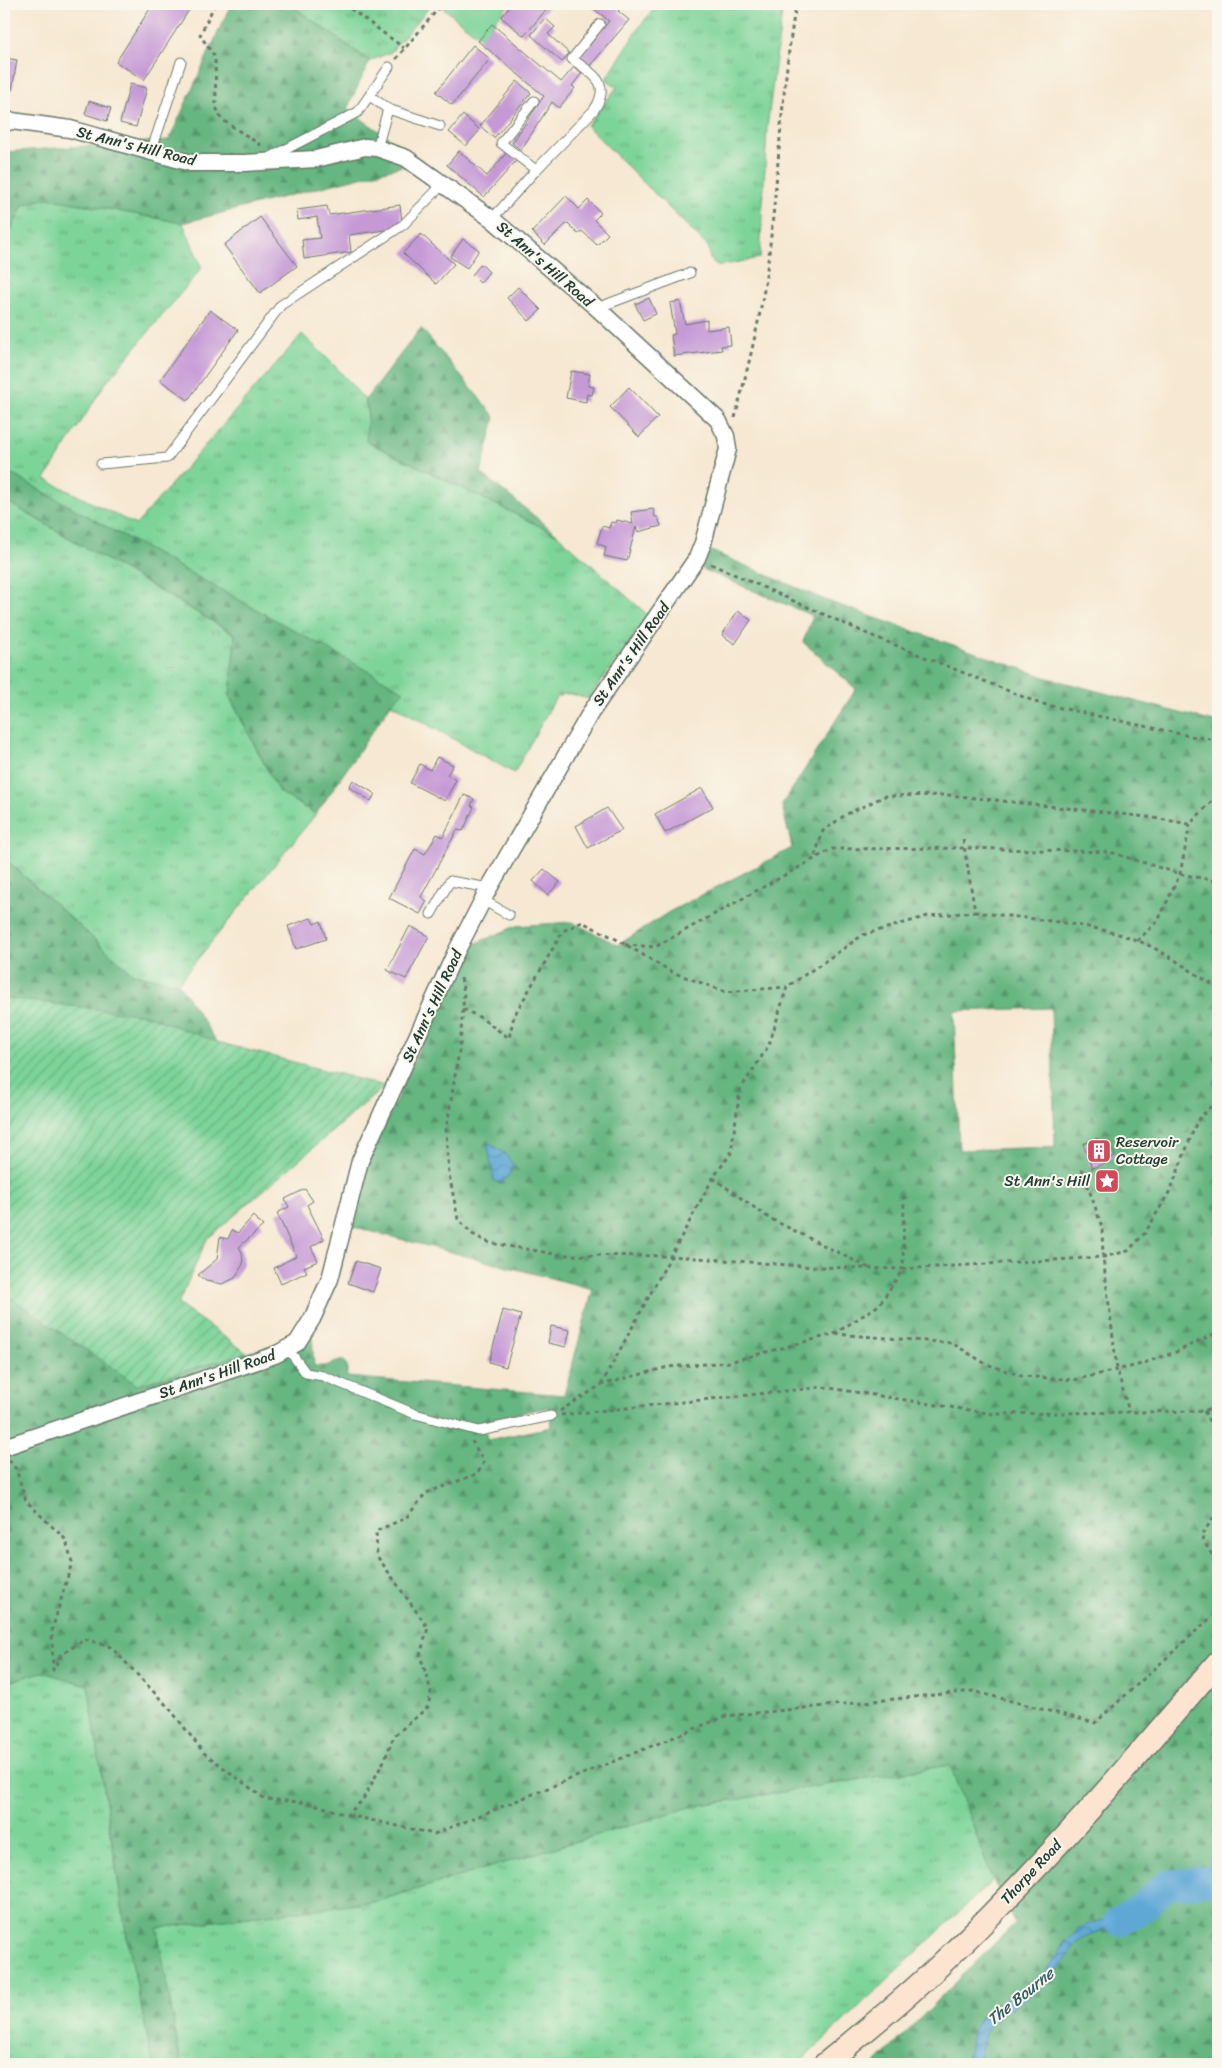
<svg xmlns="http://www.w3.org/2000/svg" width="1222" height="2068" font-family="Sriracha,sans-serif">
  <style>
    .grass { fill: url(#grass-tufts); stroke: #4e8866 }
    .forest { fill: url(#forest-firs); stroke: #427a5a; fill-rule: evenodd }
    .garden { fill: url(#garden-furrows); stroke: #4e8866 }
    .pitch { fill: #7dd499; stroke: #4e8866 }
    .water { fill: url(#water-waves); stroke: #3e7285 }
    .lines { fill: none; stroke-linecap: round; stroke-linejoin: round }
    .river { stroke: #5ea8d6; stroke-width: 30 }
    .building { fill: #c599d6 }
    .lane-casing { stroke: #6a796b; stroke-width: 11 }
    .street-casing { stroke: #6a796b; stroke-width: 19 }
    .secondary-casing { stroke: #6a796b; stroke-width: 25 }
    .path { stroke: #6a796b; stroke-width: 3; stroke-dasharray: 4 4; stroke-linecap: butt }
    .lane { stroke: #fff; stroke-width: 9 }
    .street { stroke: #fff; stroke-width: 16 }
    .secondary { stroke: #fde4d1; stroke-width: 22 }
    .labels { text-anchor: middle; stroke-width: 4; stroke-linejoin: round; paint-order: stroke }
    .street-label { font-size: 15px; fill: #1f3d34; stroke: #fbf7ec }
    .poi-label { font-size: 15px; fill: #1f3d34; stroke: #fbf7ec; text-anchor: start }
    .water-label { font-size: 16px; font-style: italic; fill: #325d65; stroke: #fbf7ec }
  </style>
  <defs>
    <pattern id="grass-tufts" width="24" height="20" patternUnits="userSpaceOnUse" patternTransform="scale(1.25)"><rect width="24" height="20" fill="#7dd499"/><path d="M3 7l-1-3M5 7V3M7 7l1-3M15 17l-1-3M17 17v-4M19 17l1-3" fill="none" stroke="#66ad7e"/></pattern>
    <pattern id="forest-firs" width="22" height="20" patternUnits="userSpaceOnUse" patternTransform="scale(1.25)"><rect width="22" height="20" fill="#66b681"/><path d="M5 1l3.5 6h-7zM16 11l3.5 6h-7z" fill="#53956a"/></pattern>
    <pattern id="garden-furrows" width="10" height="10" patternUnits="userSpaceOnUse" patternTransform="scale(1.25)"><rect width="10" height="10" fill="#7dd499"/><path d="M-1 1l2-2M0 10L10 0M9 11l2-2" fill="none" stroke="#66ad7e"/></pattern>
    <pattern id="water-waves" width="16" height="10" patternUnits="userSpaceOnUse" patternTransform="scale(1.25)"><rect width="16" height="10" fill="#5ea8d6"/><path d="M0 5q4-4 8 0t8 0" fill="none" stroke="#4d8aae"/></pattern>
  </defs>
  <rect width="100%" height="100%" fill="#fbf7ec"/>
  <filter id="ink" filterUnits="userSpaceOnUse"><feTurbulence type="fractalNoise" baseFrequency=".02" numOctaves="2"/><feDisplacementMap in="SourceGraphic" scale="10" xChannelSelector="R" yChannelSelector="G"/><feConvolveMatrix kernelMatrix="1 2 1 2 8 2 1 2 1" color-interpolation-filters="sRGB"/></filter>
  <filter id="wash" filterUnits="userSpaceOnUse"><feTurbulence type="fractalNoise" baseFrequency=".0096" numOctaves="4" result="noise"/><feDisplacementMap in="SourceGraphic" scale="20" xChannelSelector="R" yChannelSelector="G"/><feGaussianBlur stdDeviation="1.12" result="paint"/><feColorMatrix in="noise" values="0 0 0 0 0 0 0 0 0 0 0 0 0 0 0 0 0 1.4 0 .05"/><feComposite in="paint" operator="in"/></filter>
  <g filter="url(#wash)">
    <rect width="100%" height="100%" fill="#f6e8d2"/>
    <g class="grass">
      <polygon points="289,4 432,4 391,52 370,61"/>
      <polygon points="658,4 783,4 767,128 760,258 718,266 710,259 709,248 587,126 617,87 606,79 640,26"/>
      <path d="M47,198L183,223L202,268L105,384L45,479L136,525L302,334L335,366L365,400L368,412L367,442L558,535L649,616L588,699C575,695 566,690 555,699L514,773L391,704L403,691L4,470V244L23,205Z"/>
      <polygon points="4,500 235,635 230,698 279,792 316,814 178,983 133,974 4,858"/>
      <polygon points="42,1672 88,1685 126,1932 153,2064 4,2064 4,1683"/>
      <polygon points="950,1765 993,1880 798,2064 181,2064 157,1928 374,1902 694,1806"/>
    </g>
    <g class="forest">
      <polygon points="231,4 289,4 370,61 347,109 438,172 429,185 403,166 183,223 47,198 23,205 4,244 4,152 169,140"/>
      <polygon points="421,328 495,417 481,473 558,535 366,441 368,412 365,400"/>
      <polygon points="4,470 404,691 391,704 316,814 279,792 230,697 235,634 4,500"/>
      <path d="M709,550L830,602L1048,678L1218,723V2064H875L1015,1923L993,1880L950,1765L694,1806L374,1902L157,1928L181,2064H153L126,1932L88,1685L42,1672L4,1683V1293L137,1385L312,1334L314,1366H325L343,1360L347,1366V1377L564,1395L593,1289L350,1226L367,1164L465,948L516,926L572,922L618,945L669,912L792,848L782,805L856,689L803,642L813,616L700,568ZM1051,1008L1055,1147L959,1150L954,1011ZM549,1407L552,1427L487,1440L484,1421Z"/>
      <polygon points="4,858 133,974 178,983 217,1042 145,1015 4,998"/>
    </g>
    <polygon class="garden" points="4,998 145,1015 217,1042 385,1086 207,1239 178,1304 247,1353 137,1385 4,1293"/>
    <polygon class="pitch" points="446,4 509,4 481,38 443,8"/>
    <g class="water">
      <polygon points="487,1142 504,1153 513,1164 510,1174 501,1183 494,1181"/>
      <polygon points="1150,1896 1156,1904 1128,1923 1091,1934 1083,1938 1073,1948 1051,1980 999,2017 990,2025 985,2033 978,2064 967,2064 972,2031 979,2020 990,2010 1046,1972 1067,1941 1080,1928 1089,1924 1123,1915"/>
    </g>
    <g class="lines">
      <polyline class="river" points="1119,1921 1139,1910 1167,1885 1218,1880"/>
    </g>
    <g id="blocks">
      <g class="building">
        <polygon points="153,4 180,4 189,10 144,80 116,62"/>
        <polygon points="512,4 551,4 524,36 501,17"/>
        <polygon points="588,4 613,4 620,9 618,11 629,20 589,67 579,58 609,21"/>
        <polygon points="545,18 555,27 548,34 569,53 562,62 531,35"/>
        <polygon points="492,24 561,82 574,67 582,73 572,86 575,88 559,108 552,102 521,150 512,143 544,96 478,41"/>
        <polygon points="473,45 490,59 452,105 436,92"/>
        <polygon points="5,58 17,60 12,90 4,89"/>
        <polygon points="517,81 531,93 494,138 480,126"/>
        <polygon points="130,84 147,88 136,127 120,123"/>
        <polygon points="89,101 111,108 107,121 85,114"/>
        <polygon points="463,115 480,130 466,146 449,132"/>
        <polygon points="459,151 487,176 507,152 517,160 484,197 447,165"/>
        <polygon points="566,196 579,209 588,200 601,213 594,220 608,234 597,245 582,231 578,234 567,223 545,245 532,232"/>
        <polygon points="400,205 402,222 392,229 349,235 351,252 304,259 302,240 320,238 317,217 298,220 297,210 327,206 329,215"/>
        <polygon points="260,217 297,266 260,293 224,245"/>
        <polygon points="421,234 454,264 436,284 403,253"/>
        <polygon points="463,239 479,250 467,268 450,257"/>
        <polygon points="481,264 489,272 480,283 472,275"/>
        <polygon points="518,287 541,310 529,321 507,298"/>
        <polygon points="649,298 656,314 643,320 635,304"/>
        <polygon points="680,301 685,324 707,320 707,330 729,327 731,345 721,346 722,350 674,356 671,335 675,334 670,303"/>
        <polygon points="210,310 238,330 188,400 160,380"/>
        <polygon points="571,371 590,374 588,386 594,387 592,395 587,394 586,402 566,398"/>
        <polygon points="629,387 658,417 639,437 610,407"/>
        <polygon points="653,509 655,517 658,517 661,526 638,532 636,527 627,561 604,556 606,547 597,543 602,526 609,528 611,522 616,523 617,520 633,524 631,512"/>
        <polygon points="738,611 751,620 735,644 722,635"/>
        <polygon points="437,757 453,765 447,775 456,780 445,801 410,783 420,764 430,770"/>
        <polygon points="353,780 375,794 371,801 349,787"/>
        <polygon points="702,788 713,807 665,833 655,814"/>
        <polygon points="464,795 474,799 471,806 474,807 463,831 457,830 421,897 427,901 420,914 389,898 415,849 425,854 437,834 443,837"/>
        <polygon points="607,808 622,830 588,848 576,826"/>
        <polygon points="544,869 560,882 548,895 533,881"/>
        <polygon points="311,918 314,924 321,921 326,939 296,949 288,926"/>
        <polygon points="410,926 429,936 406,979 387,970"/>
        <polygon points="1098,1138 1100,1145 1109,1142 1115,1156 1105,1160 1106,1163 1092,1168 1083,1144"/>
        <polygon points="305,1189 313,1201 307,1205 324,1239 311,1247 318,1261 304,1267 307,1272 281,1284 274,1268 296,1256 277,1213 289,1207 285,1199"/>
        <polygon points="253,1216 263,1226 239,1247 242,1252 243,1264 235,1278 222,1284 206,1281 198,1275 217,1259 220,1237 228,1239 232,1230 238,1233"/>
        <polygon points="356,1261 381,1269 373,1292 348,1283"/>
        <polygon points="503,1310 521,1315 506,1367 489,1362"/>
        <polygon points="551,1326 570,1330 566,1347 548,1343"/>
      </g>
    </g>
  </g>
  <g filter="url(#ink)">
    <use href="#blocks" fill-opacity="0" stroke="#6a796b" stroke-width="1"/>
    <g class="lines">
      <defs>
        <g id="lane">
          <polyline points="370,96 388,109 440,126"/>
          <polyline points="534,101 501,143 536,170"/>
          <polyline points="377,148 388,109"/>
          <polyline points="151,152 181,62"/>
          <polyline points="269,158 358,112 389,67"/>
          <path d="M492,219L536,170L594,110C612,83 594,75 572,59L600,24"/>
          <polyline points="597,308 690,273"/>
          <polyline points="101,464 167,458 281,305 403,225 443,184"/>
          <polyline points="483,900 509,915"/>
          <polyline points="431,914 450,881 489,888"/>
          <polyline points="288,1349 306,1373 323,1376 415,1414 479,1431 551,1416"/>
        </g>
        <polyline id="street" points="4,123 12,121 70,129 191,163 245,163 316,159 365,147 377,148 406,158 492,219 597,308 718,420 726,436 728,449 703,543 697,558 591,712 489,888 454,956 360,1161 330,1279 312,1319 297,1343 275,1355 4,1447"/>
        <path id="secondary" d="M825,2064C864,2032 904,2000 940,1965C1039,1871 1129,1766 1218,1662"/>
      </defs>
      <use href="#lane" class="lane-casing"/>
      <use href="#street" class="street-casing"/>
      <use href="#secondary" class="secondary-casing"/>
      <g class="path">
        <polyline points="215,4 200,35 215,57 216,107 221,119 262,146"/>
        <polyline points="344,4 404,48"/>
        <polyline points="396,59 442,4"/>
        <path d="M735,418C748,366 762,314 768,261C779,175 781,89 796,4"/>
        <polyline points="711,564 870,635 1038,703 1190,736 1218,740"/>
        <polyline points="815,856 823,831 845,815 885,796 949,795 1147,817 1190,824 1213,800 1218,799"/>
        <path d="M975,912C1027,919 1104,923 1150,946C1174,958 1195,974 1218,988"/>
        <polyline points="1137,941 1158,921 1180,874 1190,824"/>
        <polyline points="625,945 655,947 832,849 966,848 1110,852 1180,874 1218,881"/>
        <polyline points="461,978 464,993 460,1045 446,1131 449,1174 458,1219 472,1234 490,1243 561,1255 671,1256 815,1267 903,1269 904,1196"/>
        <polyline points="463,1009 481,1018 509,1038 514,1016 563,931 582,922 616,939 672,972 726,992 787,987"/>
        <polyline points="1082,1169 1102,1227 1103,1257 1117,1369 1129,1412"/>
        <polyline points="713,1178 769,1218 869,1268"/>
        <polyline points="835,1334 952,1343 986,1364 1022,1376 1074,1380 1138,1365 1176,1352 1214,1334 1218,1325"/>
        <polyline points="601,1385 713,1178 731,1153 740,1090 769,1045 787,987 863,935 928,916 975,912 963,839"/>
        <polyline points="560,1411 601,1385 668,1367 729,1362 834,1334 879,1305 903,1269 1103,1257 1128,1251 1145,1233 1171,1189 1197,1121 1218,1099"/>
        <polyline points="1204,1411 1218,1438"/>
        <polyline points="561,1415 823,1387 994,1414 1204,1411 1218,1405"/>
        <polyline points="9,1460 16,1469 26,1501 66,1540 72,1562 52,1630 53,1670 61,1655 85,1639 111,1647 170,1709 204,1753 265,1799 311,1803 347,1815 362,1801 385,1759 394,1736 428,1707 431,1691 420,1655 428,1628 377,1556 376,1531 406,1518 426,1493 477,1474 484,1462 472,1441"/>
        <polyline points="1218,1511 1201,1536 1218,1565"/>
        <polyline points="348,1815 434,1834 726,1716 973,1691 1095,1723 1218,1611"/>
      </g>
      <use href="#lane" class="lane"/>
      <use href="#street" class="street"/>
      <use href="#secondary" class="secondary"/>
    </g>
  </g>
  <defs>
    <symbol id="building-square" viewBox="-11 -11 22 22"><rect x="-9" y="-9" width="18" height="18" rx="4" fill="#d1495b" stroke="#fbf7ec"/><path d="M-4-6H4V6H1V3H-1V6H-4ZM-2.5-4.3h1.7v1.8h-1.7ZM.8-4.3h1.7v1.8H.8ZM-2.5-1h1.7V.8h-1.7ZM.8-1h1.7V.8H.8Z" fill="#fff"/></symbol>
    <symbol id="sight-square" viewBox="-11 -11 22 22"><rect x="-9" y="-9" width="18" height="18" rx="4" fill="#d1495b" stroke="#fbf7ec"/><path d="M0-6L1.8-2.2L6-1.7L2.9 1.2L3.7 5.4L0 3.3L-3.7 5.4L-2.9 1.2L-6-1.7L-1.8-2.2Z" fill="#fff"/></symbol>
  </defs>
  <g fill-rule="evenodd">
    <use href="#building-square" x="1085" y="1137" width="28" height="28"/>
    <use href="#sight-square" x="1093" y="1167" width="28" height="28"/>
  </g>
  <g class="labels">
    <g class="street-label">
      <text transform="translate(136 146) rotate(14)" y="5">St Ann's Hill Road</text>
      <text transform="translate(545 264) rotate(41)" y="5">St Ann's Hill Road</text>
      <text transform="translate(631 654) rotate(-55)" y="5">St Ann's Hill Road</text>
      <text transform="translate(432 1006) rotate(-65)" y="5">St Ann's Hill Road</text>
      <text transform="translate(217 1374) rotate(-19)" y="5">St Ann's Hill Road</text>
      <text transform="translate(1031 1872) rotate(-47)" y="5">Thorpe Road</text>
    </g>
    <g class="poi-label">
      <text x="1116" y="1147">Reservoir<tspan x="1116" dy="17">Cottage</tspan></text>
      <text x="1090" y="1186" text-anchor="end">St Ann's Hill</text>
    </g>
    <g class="water-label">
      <text transform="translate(1020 1996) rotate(-39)" y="6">The Bourne</text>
    </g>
  </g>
  <rect width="1222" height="2068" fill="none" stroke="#fbf7ec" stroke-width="20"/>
</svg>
